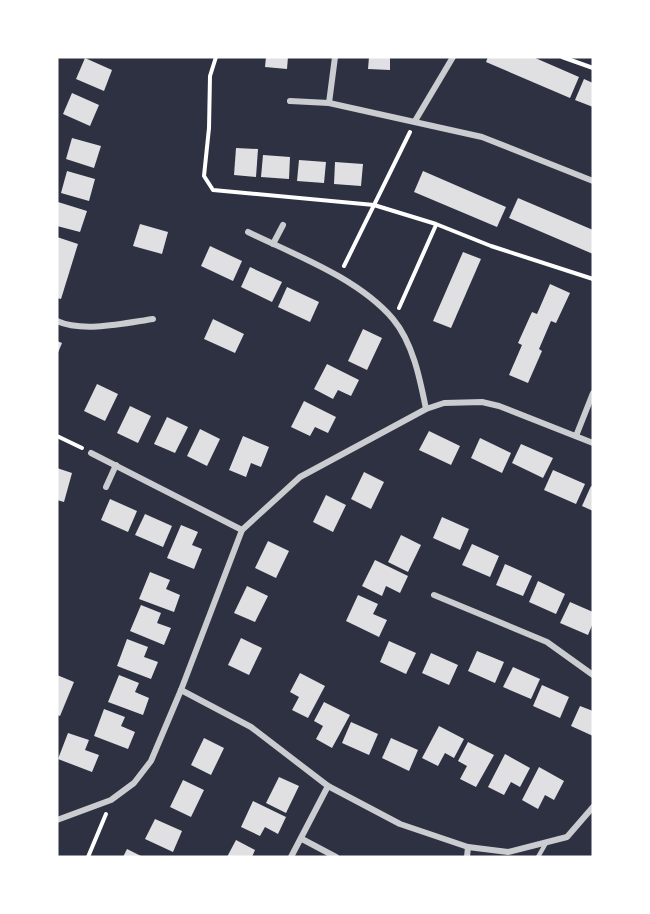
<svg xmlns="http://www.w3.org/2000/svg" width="650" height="914" font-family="Rubik,sans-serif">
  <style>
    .building { fill: #e0e0e3 }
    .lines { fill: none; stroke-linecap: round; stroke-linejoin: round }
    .path { stroke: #fff; stroke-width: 4 }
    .service { stroke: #caccd0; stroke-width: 4.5 }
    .minor { stroke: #caccd0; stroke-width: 6 }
  </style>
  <rect width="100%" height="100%" fill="#2d3142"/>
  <g class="building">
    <polygon points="266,57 288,57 287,69 265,67"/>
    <polygon points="369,57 390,57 390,70 368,69"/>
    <polygon points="488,57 533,57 579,77 570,98 486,62"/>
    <polygon points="85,58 112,70 104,91 76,79"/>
    <polygon points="584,79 593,83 593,107 575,100"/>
    <polygon points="72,93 99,105 90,126 63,114"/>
    <polygon points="72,138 101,146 94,168 66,159"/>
    <polygon points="236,148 258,149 256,177 234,175"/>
    <polygon points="263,155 290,157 289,179 261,177"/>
    <polygon points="299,160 326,162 324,183 297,181"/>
    <polygon points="335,162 363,164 361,186 334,184"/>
    <polygon points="67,171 95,179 89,201 61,193"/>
    <polygon points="423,171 506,207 497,227 414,192"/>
    <polygon points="518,198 593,230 593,254 509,218"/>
    <polygon points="58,202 87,211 80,232 57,226"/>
    <polygon points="140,224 168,232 162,254 133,246"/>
    <polygon points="57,237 78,244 61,299 57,298"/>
    <polygon points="210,246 242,261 233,281 201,266"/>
    <polygon points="463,252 481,259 451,328 433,321"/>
    <polygon points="250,267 282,282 272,302 241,287"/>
    <polygon points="550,284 570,293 556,323 551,321 539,349 542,351 528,383 509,375 522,345 518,343 532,312 537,314"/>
    <polygon points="287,287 319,302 310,322 278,307"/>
    <polygon points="213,319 244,334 235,353 204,339"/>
    <polygon points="363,329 382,338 367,370 348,361"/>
    <polygon points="57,341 62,343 57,355"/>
    <polygon points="327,364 359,380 351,396 338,390 333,399 314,389"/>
    <polygon points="97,384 118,394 105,421 84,411"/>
    <polygon points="304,401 336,417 328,433 315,427 310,436 291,427"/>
    <polygon points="130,406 151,416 138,443 117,433"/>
    <polygon points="167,417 188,427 175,453 154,444"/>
    <polygon points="200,429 220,439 207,466 187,456"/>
    <polygon points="429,431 460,446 451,465 419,450"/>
    <polygon points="243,436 269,447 261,467 251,463 246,477 229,470"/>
    <polygon points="480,438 511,453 502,473 471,458"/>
    <polygon points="521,444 553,458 543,478 512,463"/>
    <polygon points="57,468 72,473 64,502 57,500"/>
    <polygon points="553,470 585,484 576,504 544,490"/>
    <polygon points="364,472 384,482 371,509 351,499"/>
    <polygon points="591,486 593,487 593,511 582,506"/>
    <polygon points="326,495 346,505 333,532 313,522"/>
    <polygon points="110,499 137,511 128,532 101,520"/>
    <polygon points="145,514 172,526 163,547 135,535"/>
    <polygon points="442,517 469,529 460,550 433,538"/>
    <polygon points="181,525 198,532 192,545 202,549 194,569 167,558"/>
    <polygon points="401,535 421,545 408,572 388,562"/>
    <polygon points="268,541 289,551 276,578 255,568"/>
    <polygon points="472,544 499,556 490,577 462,565"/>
    <polygon points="375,560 408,576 400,593 386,586 382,596 362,586"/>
    <polygon points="505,564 532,576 523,596 496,585"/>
    <polygon points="150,572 170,580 166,589 180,595 174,612 139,599"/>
    <polygon points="538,581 565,594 556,614 529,602"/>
    <polygon points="247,586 268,596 255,622 234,613"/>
    <polygon points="358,595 378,604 373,614 387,620 379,637 346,621"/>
    <polygon points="570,602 593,612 593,623 588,635 560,623"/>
    <polygon points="141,605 161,613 157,623 171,628 164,645 130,631"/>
    <polygon points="241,638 262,648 249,675 228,665"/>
    <polygon points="127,639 148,647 144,657 158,662 151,679 117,666"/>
    <polygon points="389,641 416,653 406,674 380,662"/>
    <polygon points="477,651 504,662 495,683 468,671"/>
    <polygon points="431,653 458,665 449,685 422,673"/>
    <polygon points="513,667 540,679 531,699 503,687"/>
    <polygon points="300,673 325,686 308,718 292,710 299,697 290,692"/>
    <polygon points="57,675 74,682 60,716 57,715"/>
    <polygon points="119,675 139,683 135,692 149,698 143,715 108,702"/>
    <polygon points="542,685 569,697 560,718 533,706"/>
    <polygon points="324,702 350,715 332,748 316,739 323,726 314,721"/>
    <polygon points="580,706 593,711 593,736 571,726"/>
    <polygon points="104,709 125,717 121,726 135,732 128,749 94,736"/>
    <polygon points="351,722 378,734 369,755 342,743"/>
    <polygon points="439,726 464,739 454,758 445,753 438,766 422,758"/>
    <polygon points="68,733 89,740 85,750 99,755 92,772 58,759"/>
    <polygon points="204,738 224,748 211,775 191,765"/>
    <polygon points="391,738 418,750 409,771 382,758"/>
    <polygon points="468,742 494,755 476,787 460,779 467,766 458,761"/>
    <polygon points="505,754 530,768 520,787 511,782 504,795 488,787"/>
    <polygon points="539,767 564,781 554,800 545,795 538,809 522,800"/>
    <polygon points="279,777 299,786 286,813 266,803"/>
    <polygon points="183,780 204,790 191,817 170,807"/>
    <polygon points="253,801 286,817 278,834 265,827 260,836 241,827"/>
    <polygon points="155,819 182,831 173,852 145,839"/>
    <polygon points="236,840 255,850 252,857 227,857"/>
    <polygon points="127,849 143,857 123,857"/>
  </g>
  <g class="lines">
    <g class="path">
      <polyline points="216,57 210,76 209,128 204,176 213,190 374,205 436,224 491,246 593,279"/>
      <polyline points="562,57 593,68"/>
      <polyline points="344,266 410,132"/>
      <polyline points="399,308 436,225"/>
      <polyline points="57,436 82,448"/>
      <polyline points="88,857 106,814"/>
    </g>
    <polyline class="service" points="538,857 546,843"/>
    <g class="minor">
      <polyline points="290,101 329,103 482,137 593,181"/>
      <polyline points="329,103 335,57"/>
      <polyline points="415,121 453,57"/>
      <path d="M248,232C295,255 358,278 393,319C413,343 420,379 426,409"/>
      <polyline points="273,244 283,225"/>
      <path d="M57,321C83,333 126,323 153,319"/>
      <polyline points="576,436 593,393"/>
      <polyline points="91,453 242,530"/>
      <polyline points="106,487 116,465"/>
      <polyline points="434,595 547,642 593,675"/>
      <polyline points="181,690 251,727 328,786 400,824 468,847 508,852 567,837 593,807"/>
      <polyline points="57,820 111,800 134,783 151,761 181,690 242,530 300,477 426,409 444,403 482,402 499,406 593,443"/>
      <polyline points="302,839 336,857"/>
      <polyline points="291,857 328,786"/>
      <polyline points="467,857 468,847"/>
    </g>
  </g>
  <rect width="650" height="914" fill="none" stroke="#ffffff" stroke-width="117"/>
</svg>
